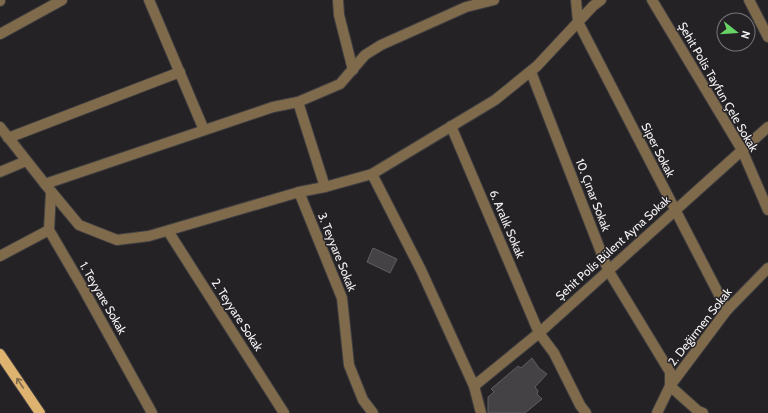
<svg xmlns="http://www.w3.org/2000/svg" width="768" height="413" font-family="Cabin,sans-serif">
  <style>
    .building { fill: #454246; stroke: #605e61 }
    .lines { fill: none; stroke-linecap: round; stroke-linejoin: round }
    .minor-casing { stroke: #413f42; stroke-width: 12 }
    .major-casing { stroke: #413f42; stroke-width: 12 }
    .minor { stroke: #7f6b4b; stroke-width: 10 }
    .major { stroke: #deb370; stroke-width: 10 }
    .oneway { stroke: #816a4a }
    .labels { text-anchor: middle; stroke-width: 3; stroke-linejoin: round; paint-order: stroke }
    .street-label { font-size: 12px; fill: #f5f3f5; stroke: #242225 }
  </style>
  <rect width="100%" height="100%" fill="#242225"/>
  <g class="building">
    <polygon points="373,248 397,259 390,273 367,262"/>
    <polygon points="532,358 539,368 547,374 535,387 538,391 537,394 542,399 525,413 488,413 488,397 494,392 491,389 518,366 521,368"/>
  </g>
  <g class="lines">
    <defs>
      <g id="minor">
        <polyline points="149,0 204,130"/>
        <polyline points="338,0 339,15 353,70"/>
        <polyline points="576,0 578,22 727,310"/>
        <polyline points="652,0 742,150 768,210"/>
        <polyline points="749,0 768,37"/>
        <polyline points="0,1 0,0"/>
        <polyline points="0,34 62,0"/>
        <polyline points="531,72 608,270 670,372 670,386"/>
        <polyline points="298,102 340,84 365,55 381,45 466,7 494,0"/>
        <polyline points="451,126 539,333 554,353 580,405 586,413"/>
        <polyline points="0,127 45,184 79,225 117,240 149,236 299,192 325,187 372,174 421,270 474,386 481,413"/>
        <polyline points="8,138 180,72"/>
        <polyline points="0,172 26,161"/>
        <polyline points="372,174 495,100 537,66 593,6 601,0"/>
        <polyline points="45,184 273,107 298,102 325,187"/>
        <polyline points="51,192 49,230 84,290 152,413"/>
        <polyline points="299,192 342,298 349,365 363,400 373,413"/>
        <polyline points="168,231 284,413"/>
        <polyline points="0,256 49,230"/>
        <polyline points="474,386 539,333 768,127"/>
        <polyline points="670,386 698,411 703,413"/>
        <polyline points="657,413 670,386 727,310 768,268"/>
      </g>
      <polyline id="major" points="0,354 40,413"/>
    </defs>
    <use href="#minor" class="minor-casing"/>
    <use href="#major" class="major-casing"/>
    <use href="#minor" class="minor"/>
    <use href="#major" class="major"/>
  </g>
  <defs><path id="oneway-shaft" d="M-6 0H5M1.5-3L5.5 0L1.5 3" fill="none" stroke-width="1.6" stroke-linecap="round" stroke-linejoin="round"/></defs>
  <use class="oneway" href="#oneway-shaft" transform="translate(20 383) rotate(-124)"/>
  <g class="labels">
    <g class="street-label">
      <text transform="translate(718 87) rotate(60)" y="4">Şehit Polis Tayfun Çele Sokak</text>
      <text transform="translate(658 150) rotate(63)" y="4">Siper Sokak</text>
      <text transform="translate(593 195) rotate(69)" y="4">10. Çınar Sokak</text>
      <text transform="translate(507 224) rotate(67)" y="4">6. Aralık Sokak</text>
      <text transform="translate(613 248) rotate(-42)" y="4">Şehit Polis Bülent Ayna Sokak</text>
      <text transform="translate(337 252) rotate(68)" y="4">3. Teyyare Sokak</text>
      <text transform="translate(103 298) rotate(60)" y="4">1. Teyyare Sokak</text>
      <text transform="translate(237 315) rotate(57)" y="4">2. Teyyare Sokak</text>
      <text transform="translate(700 327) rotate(-52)" y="4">2. Değirmen Sokak</text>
    </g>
  </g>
  <g transform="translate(736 32) rotate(107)"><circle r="19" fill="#242225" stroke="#787678"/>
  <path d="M0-3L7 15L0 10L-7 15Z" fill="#68d465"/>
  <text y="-6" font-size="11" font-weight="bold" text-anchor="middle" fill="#f5f3f5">N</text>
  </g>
</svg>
